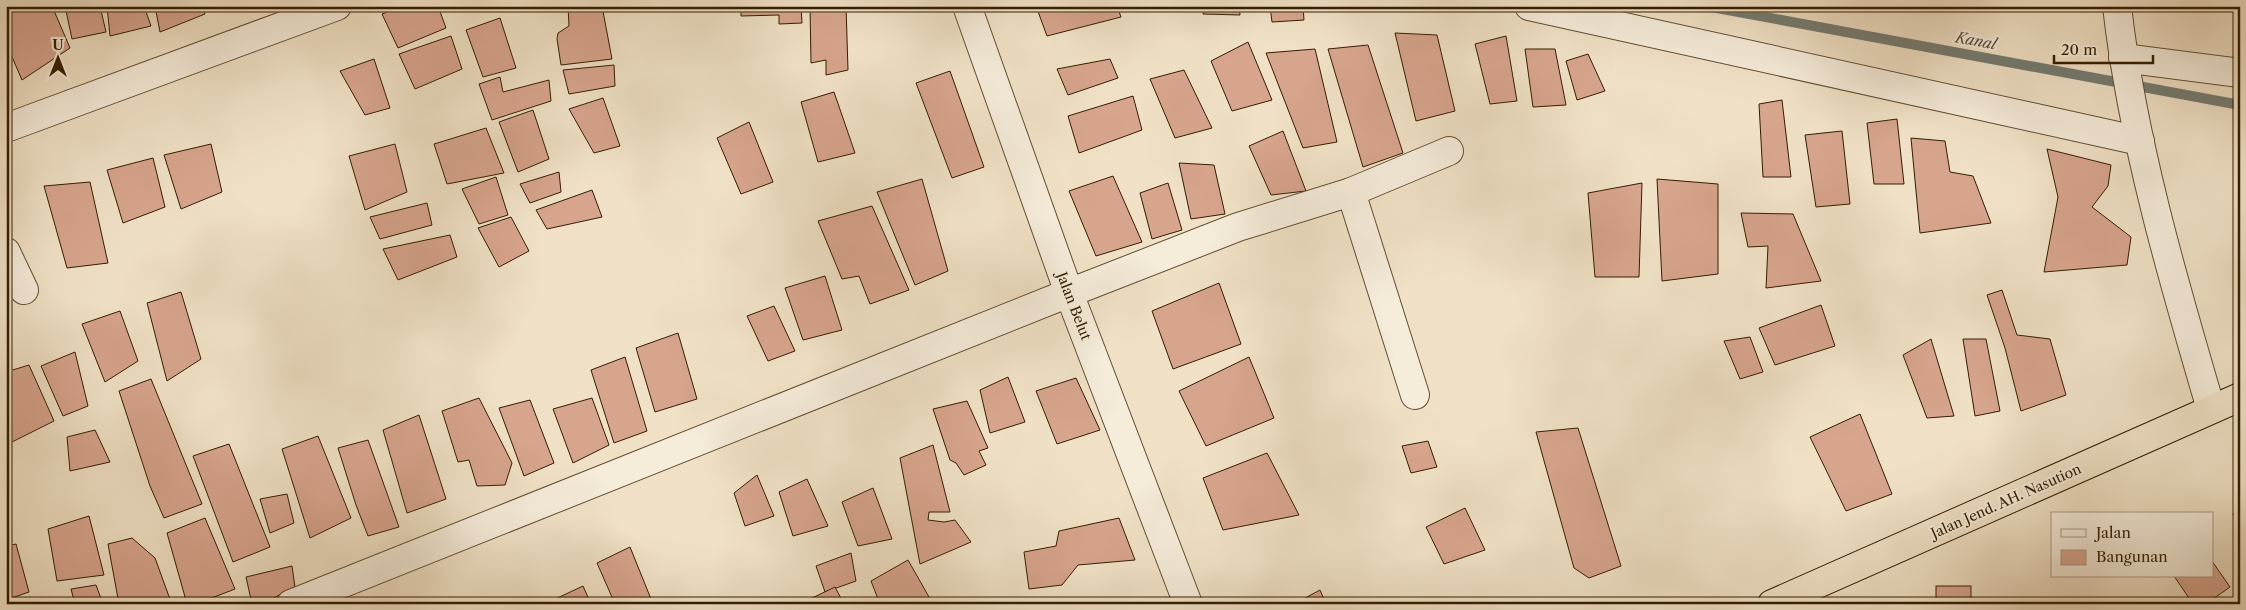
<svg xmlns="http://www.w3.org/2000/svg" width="2246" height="610" font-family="'Libre Caslon Text',serif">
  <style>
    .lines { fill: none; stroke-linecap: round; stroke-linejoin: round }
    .stream { stroke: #747c72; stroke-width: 10 }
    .building { fill: #d7a48d; stroke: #341d00 }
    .minor-casing { stroke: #634e32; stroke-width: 30 }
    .trunk-casing { stroke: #341d00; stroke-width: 30 }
    .minor { stroke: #f5ecda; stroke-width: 28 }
    .trunk { stroke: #f0e1c6; stroke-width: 28 }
    .labels { text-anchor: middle; stroke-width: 4; stroke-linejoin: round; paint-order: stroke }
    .street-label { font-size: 14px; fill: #341d00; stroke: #f5ecda }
    .water-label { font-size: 15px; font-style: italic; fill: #544c39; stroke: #f5ecda }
  </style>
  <rect width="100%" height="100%" fill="#f0e1c6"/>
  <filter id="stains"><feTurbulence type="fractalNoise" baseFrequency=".004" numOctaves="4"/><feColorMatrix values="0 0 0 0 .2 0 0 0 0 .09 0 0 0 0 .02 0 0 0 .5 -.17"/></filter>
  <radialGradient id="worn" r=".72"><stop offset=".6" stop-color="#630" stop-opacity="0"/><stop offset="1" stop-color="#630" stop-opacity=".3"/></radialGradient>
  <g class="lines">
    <polyline class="stream" points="1706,6 2240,105"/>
  </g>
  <g class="building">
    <polygon points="6,6 52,6 70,48 22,80 6,43"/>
    <polygon points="65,6 100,6 106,32 72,39"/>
    <polygon points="107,6 144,6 151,26 110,36"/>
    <polygon points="155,6 203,6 205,14 160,32"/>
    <polygon points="404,6 438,6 446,28 398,48 382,14"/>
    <polygon points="568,6 602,6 612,59 561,65 557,39 558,33 569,26"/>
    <polygon points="741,6 801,6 802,23 779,24 779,15 741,16"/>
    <polygon points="810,6 846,6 848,70 826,75 826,60 811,63"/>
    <polygon points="1036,6 1117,6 1121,17 1047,36"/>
    <polygon points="1204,6 1239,6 1240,15 1203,14"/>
    <polygon points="1270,6 1303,6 1304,20 1272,22"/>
    <polygon points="500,18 516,68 483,77 466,30"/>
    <polygon points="1395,33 1437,35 1455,111 1416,121"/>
    <polygon points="451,36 462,69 415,89 399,54"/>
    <polygon points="1506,36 1517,101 1490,104 1475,44"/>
    <polygon points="1248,42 1272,100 1232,111 1211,61"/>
    <polygon points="1368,45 1403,153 1363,167 1328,49"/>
    <polygon points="1315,49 1337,142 1303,148 1266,53"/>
    <polygon points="1525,49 1555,49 1566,105 1533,107"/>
    <polygon points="1588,54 1605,91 1577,100 1566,61"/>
    <polygon points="374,59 390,108 365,115 340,71"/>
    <polygon points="1110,59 1118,78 1068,95 1057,69"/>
    <polygon points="614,65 615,86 569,94 563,70"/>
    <polygon points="1184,70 1212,128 1175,138 1150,79"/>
    <polygon points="950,71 984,167 952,178 916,83"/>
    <polygon points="500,77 503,92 549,80 551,101 492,120 479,84"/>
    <polygon points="834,92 855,153 818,162 801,102"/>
    <polygon points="1133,96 1142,130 1079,153 1068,116"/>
    <polygon points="603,98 620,146 594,153 569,109"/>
    <polygon points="1782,100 1791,177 1763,177 1759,104"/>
    <polygon points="533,110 549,159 518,172 499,122"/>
    <polygon points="1897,119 1904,184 1874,184 1867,123"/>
    <polygon points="749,122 773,182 741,194 717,138"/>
    <polygon points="486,128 504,173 447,184 434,144"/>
    <polygon points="1283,131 1306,191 1271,195 1249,146"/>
    <polygon points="1842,131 1850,204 1816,207 1805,135"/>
    <polygon points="1911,138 1945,141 1950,172 1973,176 1991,223 1920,233"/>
    <polygon points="211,144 222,192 181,209 164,155"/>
    <polygon points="395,144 407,192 365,210 349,156"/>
    <polygon points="2047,149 2111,165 2108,186 2092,207 2131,237 2127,265 2044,272 2058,197"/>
    <polygon points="153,158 165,207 123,223 107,170"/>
    <polygon points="1179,163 1214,165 1225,214 1191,219"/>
    <polygon points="559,172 561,192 530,203 520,184"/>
    <polygon points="1113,176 1142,242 1096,256 1069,191"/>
    <polygon points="496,177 508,215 479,224 462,189"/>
    <polygon points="922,179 948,271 915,285 877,192"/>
    <polygon points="1657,179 1718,184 1718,274 1662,281"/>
    <polygon points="90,182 108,263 67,268 44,186"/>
    <polygon points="1168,183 1182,230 1152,239 1140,193"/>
    <polygon points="1642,183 1639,277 1595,277 1588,193"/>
    <polygon points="592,190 602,217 547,229 536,210"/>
    <polygon points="427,203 432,225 380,239 370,217"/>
    <polygon points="872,206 909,290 870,304 859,276 842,279 818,221"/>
    <polygon points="1741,213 1793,214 1821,281 1766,288 1768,246 1748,247"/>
    <polygon points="511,217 529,251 499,267 478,228"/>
    <polygon points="450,235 457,257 398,280 383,249"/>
    <polygon points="825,276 842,330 803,340 785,288"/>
    <polygon points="1219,283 1241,344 1173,369 1152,311"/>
    <polygon points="2002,290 2017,335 2050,339 2066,395 2021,411 2005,348 1987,295"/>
    <polygon points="181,292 201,359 167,381 147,303"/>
    <polygon points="1821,305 1835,346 1775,365 1759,328"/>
    <polygon points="774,306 795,351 768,361 747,316"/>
    <polygon points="120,311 138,361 105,382 82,324"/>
    <polygon points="678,333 697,399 655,412 636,348"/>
    <polygon points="1750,337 1763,372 1740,379 1724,341"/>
    <polygon points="1931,339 1954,416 1927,418 1903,355"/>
    <polygon points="1963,339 1986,339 2000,411 1975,416"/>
    <polygon points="75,352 88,406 63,416 41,366"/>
    <polygon points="625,357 647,431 614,443 591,370"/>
    <polygon points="1249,357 1274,418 1206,446 1179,391"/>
    <polygon points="29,365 54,421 6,445 6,372"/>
    <polygon points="1008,377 1025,422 990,433 980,390"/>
    <polygon points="1076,378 1100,430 1057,444 1036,391"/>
    <polygon points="151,379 202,504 164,518 150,486 119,391"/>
    <polygon points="479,398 512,463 505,485 477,486 469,460 458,462 442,411"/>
    <polygon points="592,398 609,445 573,463 553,409"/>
    <polygon points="530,400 554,463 524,476 499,408"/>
    <polygon points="967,401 988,448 979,451 986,465 964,475 956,463 950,460 933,409"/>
    <polygon points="1860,414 1892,494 1846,511 1810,437"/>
    <polygon points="419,415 446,499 407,513 383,430"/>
    <polygon points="1578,428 1621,566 1589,578 1574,568 1536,432"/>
    <polygon points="95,430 110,462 70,471 67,437"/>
    <polygon points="318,436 351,518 310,538 282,449"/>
    <polygon points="368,440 399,527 368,536 356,505 338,448"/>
    <polygon points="1428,441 1437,467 1411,473 1402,446"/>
    <polygon points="229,444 270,547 233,562 193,456"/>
    <polygon points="933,445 950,512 929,512 928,520 944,522 955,520 971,542 920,564 900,458"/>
    <polygon points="1267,453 1299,515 1223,530 1203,478"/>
    <polygon points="757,475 774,516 745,526 734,493"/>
    <polygon points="807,479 828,526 793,536 779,492"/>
    <polygon points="873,488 892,539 858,546 842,502"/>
    <polygon points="287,494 294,523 270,533 260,499"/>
    <polygon points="1465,508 1485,550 1444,564 1426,527"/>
    <polygon points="2240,510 2240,524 2233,514"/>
    <polygon points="89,516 104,575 57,581 48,529"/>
    <polygon points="205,518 235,589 196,604 187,604 167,533"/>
    <polygon points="1119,518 1135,560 1078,565 1062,585 1029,589 1024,552 1056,546 1059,531"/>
    <polygon points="132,538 155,558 171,602 168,604 119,604 108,544"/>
    <polygon points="16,544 29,592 6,600 6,546"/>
    <polygon points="630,547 651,599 638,604 615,604 597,563"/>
    <polygon points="851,553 856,581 825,592 816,566"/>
    <polygon points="908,560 933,604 880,604 871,581"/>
    <polygon points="2212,561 2230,587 2206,604 2193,604 2174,576 2212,576"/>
    <polygon points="292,566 295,587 262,604 252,604 246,577"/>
    <polygon points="96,585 103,604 75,604 71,589"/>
    <polygon points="583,586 591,604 552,604 551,601"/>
    <rect x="1936" y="586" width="35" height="18"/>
    <polygon points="835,587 843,602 864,599 866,604 810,604 808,600"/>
    <polygon points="1320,590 1326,604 1294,604"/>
    <polygon points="541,599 543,604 531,604"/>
    <polygon points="1905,599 1907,604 1892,604"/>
    <polygon points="2120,599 2123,604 2110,604"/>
  </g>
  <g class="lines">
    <defs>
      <g id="minor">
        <polyline points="967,6 1069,293 1188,604"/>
        <polyline points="1529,6 2140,141"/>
        <path d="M2117,6C2132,140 2173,280 2211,409"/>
        <polyline points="2123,58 2240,73"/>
        <polyline points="6,128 337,6"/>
        <polyline points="1351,192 1415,395"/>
        <polyline points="6,252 24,290"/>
        <polyline points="291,604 1069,293 1238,227 1351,192 1449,151"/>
      </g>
      <polyline id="trunk" points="1772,604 2240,397"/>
    </defs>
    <use href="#minor" class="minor-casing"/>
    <use href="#trunk" class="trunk-casing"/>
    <use href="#minor" class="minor"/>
    <use href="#trunk" class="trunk"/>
  </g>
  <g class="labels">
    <g class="street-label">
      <text transform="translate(1074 306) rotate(69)" y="5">Jalan Belut</text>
      <text transform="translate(2006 501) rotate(-24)" y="5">Jalan Jend. AH. Nasution</text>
    </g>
    <g class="water-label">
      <text transform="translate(1976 41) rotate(10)" y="5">Kanal</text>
    </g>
  </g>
  <rect width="2246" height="610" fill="none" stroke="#f0e1c6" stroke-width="25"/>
  <rect x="8" y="8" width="2231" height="595" fill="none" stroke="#341d00" stroke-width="2.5"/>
  <rect x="12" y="12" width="2221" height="585" fill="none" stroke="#341d00"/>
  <rect x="2051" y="512" width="162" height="65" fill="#f5ecda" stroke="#a89983"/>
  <rect x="2061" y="529" width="25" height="8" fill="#f5ecda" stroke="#a89983"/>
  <text x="2096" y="538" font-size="15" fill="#341d00">Jalan</text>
  <rect x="2061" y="550" width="25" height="15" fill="#d7a48d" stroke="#a89983"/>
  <text x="2096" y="562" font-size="15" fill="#341d00">Bangunan</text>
  <g transform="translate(58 58)" stroke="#f5ecda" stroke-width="4" paint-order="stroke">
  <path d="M0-4L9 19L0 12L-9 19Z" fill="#341d00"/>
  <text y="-8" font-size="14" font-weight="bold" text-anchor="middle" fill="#341d00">U</text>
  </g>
  <path d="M2054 55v8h99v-8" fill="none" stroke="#341d00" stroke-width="2.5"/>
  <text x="2061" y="55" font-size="15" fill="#341d00" stroke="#f5ecda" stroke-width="4" paint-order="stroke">20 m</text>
  <rect width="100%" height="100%" filter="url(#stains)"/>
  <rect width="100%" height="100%" fill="url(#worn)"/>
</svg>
